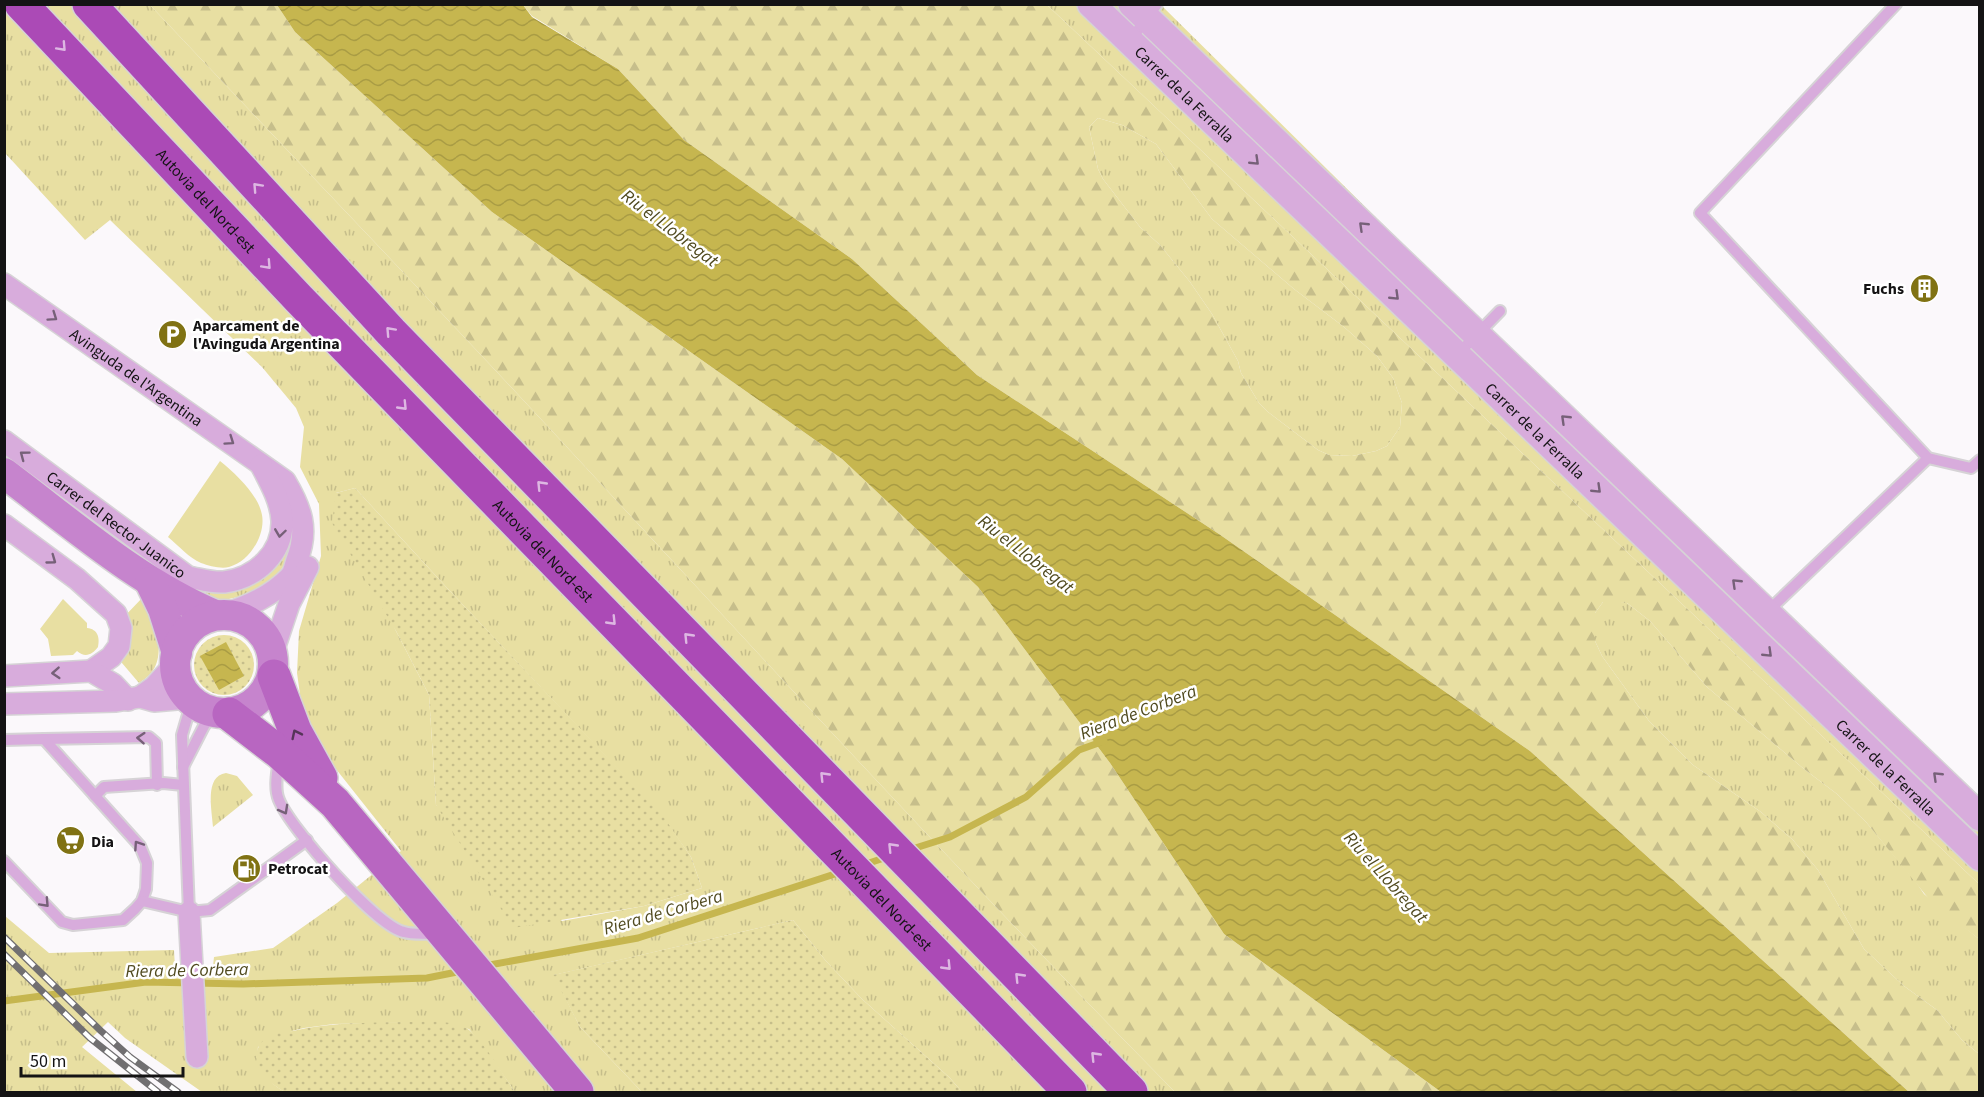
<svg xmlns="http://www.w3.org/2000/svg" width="1984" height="1097" font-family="'Source Sans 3',sans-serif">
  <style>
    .grass { fill: url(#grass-tufts); fill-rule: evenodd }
    .forest { fill: url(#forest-firs); fill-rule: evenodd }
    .park { fill: #e8dfa2 }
    .garden { fill: url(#garden-dots) }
    .water { fill: url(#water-waves) }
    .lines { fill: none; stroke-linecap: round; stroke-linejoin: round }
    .stream { stroke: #c6b64f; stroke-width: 7 }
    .service-casing { stroke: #d6d3d6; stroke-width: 14 }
    .minor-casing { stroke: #d6d3d6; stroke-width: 24 }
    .tertiary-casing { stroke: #d6d3d6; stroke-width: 30 }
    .secondary-casing { stroke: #d6d3d6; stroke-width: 33 }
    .primary-casing { stroke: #d6d3d6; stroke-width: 36 }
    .motorway-casing { stroke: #d6d3d6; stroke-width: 36 }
    .service { stroke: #d8acdc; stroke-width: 10 }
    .minor { stroke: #d8acdc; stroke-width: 21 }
    .tertiary { stroke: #d8acdc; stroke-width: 27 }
    .secondary { stroke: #c684cd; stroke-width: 30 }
    .primary { stroke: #b866c1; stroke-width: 33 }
    .motorway { stroke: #ab4ab6; stroke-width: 33 }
    .rail-casing { stroke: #716f71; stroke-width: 7 }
    .rail { stroke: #fff; stroke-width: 4.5; stroke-dasharray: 14; stroke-linecap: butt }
    .oneway { stroke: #ddb7e2 }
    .oneway2 { stroke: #766078 }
    .oneway3 { stroke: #563459 }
    .labels { text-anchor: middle; stroke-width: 5; stroke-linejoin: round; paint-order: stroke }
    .street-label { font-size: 16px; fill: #141314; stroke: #fff }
    .poi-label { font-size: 16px; font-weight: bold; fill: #141314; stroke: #fff; text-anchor: start }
    .water-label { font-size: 18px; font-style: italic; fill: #504a1f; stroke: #fff }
  </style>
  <defs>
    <pattern id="grass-tufts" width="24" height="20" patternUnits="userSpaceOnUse" patternTransform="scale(1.5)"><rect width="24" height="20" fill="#e8dfa2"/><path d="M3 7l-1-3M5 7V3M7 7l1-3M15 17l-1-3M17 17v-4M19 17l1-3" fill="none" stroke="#c6be8b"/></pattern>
    <pattern id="forest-firs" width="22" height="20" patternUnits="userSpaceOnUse" patternTransform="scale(1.5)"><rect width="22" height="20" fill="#e8dfa2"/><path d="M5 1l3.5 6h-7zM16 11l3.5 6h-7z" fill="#c6be8b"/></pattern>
    <pattern id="garden-dots" width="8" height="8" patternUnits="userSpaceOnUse" patternTransform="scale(1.5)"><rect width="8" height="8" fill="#e8dfa2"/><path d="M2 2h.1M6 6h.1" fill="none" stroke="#c6be8b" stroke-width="1.8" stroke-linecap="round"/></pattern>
    <pattern id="water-waves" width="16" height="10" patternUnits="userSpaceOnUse" patternTransform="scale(1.5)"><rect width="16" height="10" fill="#c6b64f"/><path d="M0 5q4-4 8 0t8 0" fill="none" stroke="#a99c44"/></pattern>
  </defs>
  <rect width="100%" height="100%" fill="#fbf8fb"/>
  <g class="grass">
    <path d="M5,5H150C265,127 381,248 496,371C721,612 943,857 1175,1092H962L950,1078L862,999L826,961L793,920L554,975L580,1027L642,1092H515L486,1050L469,1029L431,1022L334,1024L304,1028L292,1031L258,1047C255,1068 268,1082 285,1092H202L125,1038L108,1022L82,1047L137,1092H5V916L49,953L174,950L175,968L213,966L214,957L273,948L337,903L401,851L305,730L297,673L299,631L321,556L319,504L300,467L304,427L296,408L262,367L110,220L85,240L5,153ZM355,488L449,590L662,816L691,857L702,888L644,906L562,921L436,805L429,695L396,631L336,493Z"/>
    <polygon points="1047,5 1161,5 1495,335 1979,799 1979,884"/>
    <polygon points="1098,118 1122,125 1156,144 1212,219 1294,289 1344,327 1377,356 1393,378 1402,403 1400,427 1387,446 1376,451 1352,456 1329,455 1318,450 1268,412 1259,403 1241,373 1238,361 1212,314 1190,282 1160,245 1140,227 1103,179 1098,169 1089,127"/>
    <path d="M289,516C290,522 293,528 294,534C294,539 292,544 291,548C281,587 242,602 205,600L206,589H235Z"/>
    <path d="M144,596C154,624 174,663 139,683L116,656L122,619Z"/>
    <polygon points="1614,601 1627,603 1650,621 1707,687 1804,769 1837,794 1866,822 1916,882 1924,894 1979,939 1979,1054 1962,1040 1937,1010 1904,986 1864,949 1818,870 1793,840 1761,812 1693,765 1649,721 1602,656 1595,641 1595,613 1603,602"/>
    <path d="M226,773L237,776L253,795L213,827C212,810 204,776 226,773Z"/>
  </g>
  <g class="forest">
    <path d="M150,5H277L295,32L492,212L842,459L978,587L1110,763L1224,934L1441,1092H1175C943,857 721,612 496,371C381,248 265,127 150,5Z"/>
    <path d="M523,5H1047L1979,884V939L1933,904L1866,822L1837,794L1804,769L1707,687L1650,621L1627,603L1603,602L1595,613V641L1602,656L1649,721L1693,765L1761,812L1793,840L1818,870L1864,949L1904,986L1937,1010L1962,1040L1979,1054V1092H1909L1530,751L1219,534L977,375L852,259L684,140L618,69L532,16ZM1098,118L1122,125L1156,144L1212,219L1294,289L1344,327L1377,356L1393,378L1402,403L1400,427L1387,446L1376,451L1352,456L1329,455L1318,450L1268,412L1259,403L1241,373L1238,361L1212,314L1190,282L1160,245L1140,227L1103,179L1098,169L1089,127Z"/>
  </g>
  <g class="park">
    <path d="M220,461C235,473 256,493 261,511C268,532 250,562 229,567C221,569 209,566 201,563C189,558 179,546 168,537Z"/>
    <path d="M63,599L87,623V628C98,629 100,638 98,647C92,655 85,658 77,651L73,655L51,656L48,639L40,629Z"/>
  </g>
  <g class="garden">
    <polygon points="355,488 449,590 663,816 691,857 702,888 644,906 513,928 436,805 429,695 396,631 332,523 336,493"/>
    <circle cx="224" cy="665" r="30"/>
    <polygon points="793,920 826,961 862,999 950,1078 962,1092 642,1092 580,1027 553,975"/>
    <path d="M405,1022C424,1022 448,1019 466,1028C481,1036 505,1078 515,1092H285C273,1085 257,1074 256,1058C256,1050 260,1042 266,1038C274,1032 285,1032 293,1031C330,1022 367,1023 405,1022Z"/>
  </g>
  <g class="water">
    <polygon points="277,5 523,5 532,17 618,69 684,140 852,259 977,375 1219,534 1530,751 1909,1092 1441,1092 1224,934 1110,763 978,587 842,459 492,212 295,32"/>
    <polygon points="226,642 244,676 219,690 200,656"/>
  </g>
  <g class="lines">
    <g class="stream">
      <polyline points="909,850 950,837 1026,797 1079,750 1104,741"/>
      <polyline points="863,865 890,856"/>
      <polyline points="484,966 638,938 841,872"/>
      <polyline points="4,1001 146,982 243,984 427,978 462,971"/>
    </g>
    <defs>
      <g id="service">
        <polyline points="1896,4 1700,213 1928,458 1971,468 1980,460"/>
        <polyline points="1130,41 1157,4"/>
        <polyline points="1457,355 1500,311"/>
        <polyline points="1766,613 1928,458"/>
        <polyline points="44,739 149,737 156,743 157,785"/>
        <polyline points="4,740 44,739 140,846 147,863 146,889 142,901 135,909 123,920 73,925 62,922 4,861"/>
        <path d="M279,760C277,772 274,789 279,800C290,828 376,926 404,932C414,935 426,933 436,934"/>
        <polyline points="183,767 204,726 214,711"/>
        <polyline points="95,796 104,787 163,783 183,785"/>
        <polyline points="142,901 189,912 210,910 307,840"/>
        <polyline points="189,912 182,735 192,701"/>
      </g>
      <g id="minor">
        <path id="s1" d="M4,284L285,481C301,508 309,529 297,560C295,566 294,573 290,577C272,596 248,606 225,614"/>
        <path id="s2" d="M4,441L188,577C200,579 212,583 224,582C256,578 283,553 282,521C281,501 270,482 261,465"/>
        <polyline points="4,525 77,579 116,614 121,628 119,646 111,657 91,671"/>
        <polyline points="273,652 289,604 308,567"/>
        <polyline points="4,676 91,671 113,684 128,700"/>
        <polyline points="140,697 154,687 175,664"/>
        <polyline points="4,704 116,701 140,697 154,701 188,698"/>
        <polyline points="189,912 197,1057"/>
      </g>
      <g id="tertiary">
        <path id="s3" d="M1091,4L1980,857"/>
        <polyline points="1132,4 1980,817"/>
      </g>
      <g id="secondary">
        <path d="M4,473C72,524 137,582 215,615"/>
        <polyline points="150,582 163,609 177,653"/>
        <circle cx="224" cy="664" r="49"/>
      </g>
      <g id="primary">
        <polyline points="274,676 295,731 321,778"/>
        <polyline points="229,714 280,753 335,803 577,1092"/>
      </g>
      <g id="motorway">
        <path id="s4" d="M21,4L299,299L1070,1092"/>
        <polyline points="89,4 391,332 1131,1092"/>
      </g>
    </defs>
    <use href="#service" class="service-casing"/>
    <use href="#minor" class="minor-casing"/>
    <use href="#tertiary" class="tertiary-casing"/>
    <use href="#secondary" class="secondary-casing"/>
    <use href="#primary" class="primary-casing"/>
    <use href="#motorway" class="motorway-casing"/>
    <use href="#service" class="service"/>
    <use href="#minor" class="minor"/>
    <use href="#tertiary" class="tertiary"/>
    <use href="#secondary" class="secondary"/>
    <use href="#primary" class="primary"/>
    <use href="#motorway" class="motorway"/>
    <defs>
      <g id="rail">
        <polyline points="4,937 101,1031 130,1057 178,1092"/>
        <polyline points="4,954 90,1038 158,1092"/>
      </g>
    </defs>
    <use href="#rail" class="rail-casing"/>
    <use href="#rail" class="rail"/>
  </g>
  <defs><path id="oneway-chevron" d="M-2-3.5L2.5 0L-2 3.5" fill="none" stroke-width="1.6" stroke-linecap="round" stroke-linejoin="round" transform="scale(1.5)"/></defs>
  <g class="oneway">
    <use href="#oneway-chevron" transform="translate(62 47) rotate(47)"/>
    <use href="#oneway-chevron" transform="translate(257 187) rotate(-133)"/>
    <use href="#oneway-chevron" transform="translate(267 265) rotate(47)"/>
    <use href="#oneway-chevron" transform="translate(390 331) rotate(-133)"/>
    <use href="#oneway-chevron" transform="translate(403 406) rotate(46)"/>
    <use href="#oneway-chevron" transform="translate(541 485) rotate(-134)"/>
    <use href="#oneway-chevron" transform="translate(612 621) rotate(46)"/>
    <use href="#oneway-chevron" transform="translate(688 637) rotate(-134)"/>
    <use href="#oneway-chevron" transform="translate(824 776) rotate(-134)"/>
    <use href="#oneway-chevron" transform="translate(892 847) rotate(-134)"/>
    <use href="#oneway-chevron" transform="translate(947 966) rotate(46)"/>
    <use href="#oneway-chevron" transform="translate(1019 977) rotate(-134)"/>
    <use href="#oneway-chevron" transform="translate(1095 1056) rotate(-134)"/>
  </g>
  <g class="oneway2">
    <use href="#oneway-chevron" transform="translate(1255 161) rotate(44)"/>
    <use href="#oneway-chevron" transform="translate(1363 226) rotate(-136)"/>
    <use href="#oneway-chevron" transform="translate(1395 296) rotate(44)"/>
    <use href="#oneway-chevron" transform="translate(53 317) rotate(35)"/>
    <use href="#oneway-chevron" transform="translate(1565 419) rotate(-136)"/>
    <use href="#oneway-chevron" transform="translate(230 441) rotate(35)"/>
    <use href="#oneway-chevron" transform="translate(24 455) rotate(-143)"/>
    <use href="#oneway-chevron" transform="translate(1597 489) rotate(44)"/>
    <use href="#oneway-chevron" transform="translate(280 533) rotate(98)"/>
    <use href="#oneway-chevron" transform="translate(52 560) rotate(36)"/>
    <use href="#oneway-chevron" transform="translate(1736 583) rotate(-136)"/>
    <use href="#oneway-chevron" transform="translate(1768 653) rotate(44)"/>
    <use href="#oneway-chevron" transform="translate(56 673) rotate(176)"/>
    <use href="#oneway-chevron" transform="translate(141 738) rotate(-176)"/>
    <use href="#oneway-chevron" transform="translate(1937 776) rotate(-136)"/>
    <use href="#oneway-chevron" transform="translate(284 810) rotate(61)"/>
    <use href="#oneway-chevron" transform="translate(138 845) rotate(-124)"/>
    <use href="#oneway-chevron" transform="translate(45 903) rotate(47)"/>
  </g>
  <use class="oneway3" href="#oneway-chevron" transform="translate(296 734) rotate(-116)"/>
  <defs>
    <symbol id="building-disc" viewBox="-11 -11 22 22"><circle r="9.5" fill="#807213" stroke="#fff"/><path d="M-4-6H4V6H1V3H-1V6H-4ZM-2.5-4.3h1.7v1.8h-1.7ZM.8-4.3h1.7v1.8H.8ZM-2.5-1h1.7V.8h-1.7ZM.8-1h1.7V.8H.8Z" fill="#fff"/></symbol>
    <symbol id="parking-disc" viewBox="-11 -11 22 22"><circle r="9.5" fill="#807213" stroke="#fff"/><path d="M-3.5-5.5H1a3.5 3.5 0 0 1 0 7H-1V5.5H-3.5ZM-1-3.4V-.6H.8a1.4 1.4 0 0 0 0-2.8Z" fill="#fff"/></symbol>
    <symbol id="supermarket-disc" viewBox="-11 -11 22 22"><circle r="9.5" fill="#807213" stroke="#fff"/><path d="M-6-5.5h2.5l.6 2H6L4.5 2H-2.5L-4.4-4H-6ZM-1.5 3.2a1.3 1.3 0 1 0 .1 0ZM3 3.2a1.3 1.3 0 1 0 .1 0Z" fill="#fff"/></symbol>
    <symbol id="fuel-disc" viewBox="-11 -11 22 22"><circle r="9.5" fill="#807213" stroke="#fff"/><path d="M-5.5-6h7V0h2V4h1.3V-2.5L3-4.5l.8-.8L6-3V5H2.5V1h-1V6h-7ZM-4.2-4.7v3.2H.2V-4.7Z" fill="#fff"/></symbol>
  </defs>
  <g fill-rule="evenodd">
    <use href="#building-disc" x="1908" y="272" width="33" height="33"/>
    <use href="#parking-disc" x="156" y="318" width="33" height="33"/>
    <use href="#supermarket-disc" x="54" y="824" width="33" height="33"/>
    <use href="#fuel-disc" x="230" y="852" width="33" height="33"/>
  </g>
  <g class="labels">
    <g class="street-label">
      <text dy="6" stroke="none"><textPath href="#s3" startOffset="130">Carrer de la Ferralla</textPath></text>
      <text dy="6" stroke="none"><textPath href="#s4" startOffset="270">Autovia del Nord-est</textPath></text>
      <text dy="6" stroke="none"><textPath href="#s1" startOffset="162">Avinguda de l'Argentina</textPath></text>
      <text dy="6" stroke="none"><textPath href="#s3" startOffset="616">Carrer de la Ferralla</textPath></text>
      <text dy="6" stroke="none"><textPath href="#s2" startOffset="140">Carrer del Rector Juanico</textPath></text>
      <text dy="6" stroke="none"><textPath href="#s4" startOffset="756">Autovia del Nord-est</textPath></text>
      <text dy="6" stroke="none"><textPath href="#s3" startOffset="1102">Carrer de la Ferralla</textPath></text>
      <text dy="6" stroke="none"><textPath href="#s4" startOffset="1242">Autovia del Nord-est</textPath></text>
    </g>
    <g class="poi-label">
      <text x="1904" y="294" text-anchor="end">Fuchs</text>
      <text x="193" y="331">Aparcament de<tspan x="193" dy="18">l'Avinguda Argentina</tspan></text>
      <text x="91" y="847">Dia</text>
      <text x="268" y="874">Petrocat</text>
    </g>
    <g class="water-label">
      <text transform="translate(670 228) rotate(37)" y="6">Riu el Llobregat</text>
      <text transform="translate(1026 554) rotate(38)" y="6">Riu el Llobregat</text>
      <text transform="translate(1138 712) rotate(-21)" y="6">Riera de Corbera</text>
      <text transform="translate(1386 877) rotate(48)" y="6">Riu el Llobregat</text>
      <text transform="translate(663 912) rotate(-16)" y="6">Riera de Corbera</text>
      <text transform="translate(187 970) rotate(-1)" y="6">Riera de Corbera</text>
    </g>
  </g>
  <rect width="1984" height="1097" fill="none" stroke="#141314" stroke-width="12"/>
  <path d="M21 1067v9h162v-9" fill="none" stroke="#141314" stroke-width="3"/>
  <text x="30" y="1067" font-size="18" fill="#141314" stroke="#ffffff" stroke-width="4.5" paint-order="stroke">50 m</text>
</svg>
